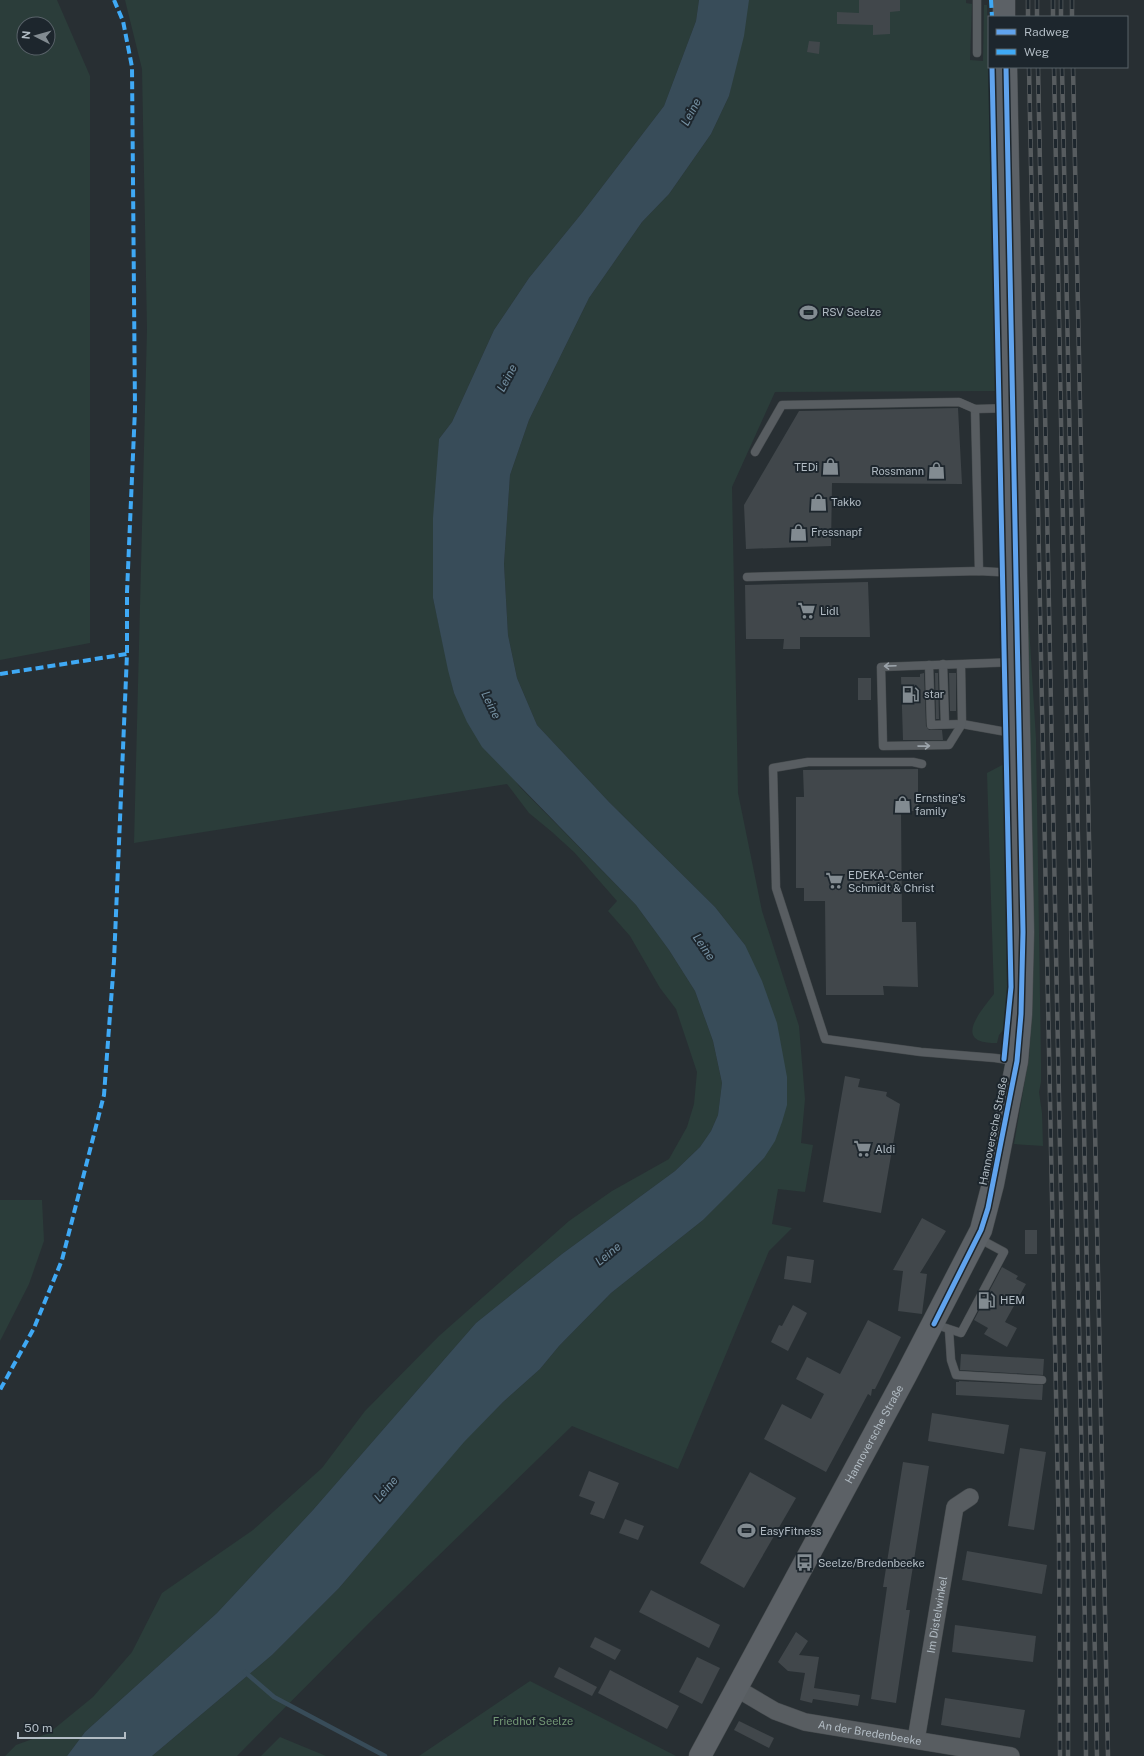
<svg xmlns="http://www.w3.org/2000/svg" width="1144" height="1756" font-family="'Public Sans',sans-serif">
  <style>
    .green { fill: #2b3d3a; fill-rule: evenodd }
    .water { fill: #384c59 }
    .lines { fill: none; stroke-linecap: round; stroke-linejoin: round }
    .stream { stroke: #384c59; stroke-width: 4.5 }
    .building { fill: #41474b }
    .lane-casing { stroke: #464b4e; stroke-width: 9 }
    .street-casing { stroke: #464b4e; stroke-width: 18 }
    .secondary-casing { stroke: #464b4e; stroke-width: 23 }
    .lane { stroke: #585d61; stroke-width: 8 }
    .street { stroke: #585d61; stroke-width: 17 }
    .secondary { stroke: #5c6166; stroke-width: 22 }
    .rail-casing { stroke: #575c5f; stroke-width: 4.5 }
    .rail { stroke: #1d262d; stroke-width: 3; stroke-dasharray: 9; stroke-linecap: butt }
    .quiet { stroke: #3fa9f5; stroke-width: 4; stroke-dasharray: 8 4; stroke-linecap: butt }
    .cycleway-casing { stroke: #1d262d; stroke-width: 8 }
    .cycleway { stroke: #60a3ed; stroke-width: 5 }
    .oneway { stroke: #9ca4ab }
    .labels { text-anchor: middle; stroke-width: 4; stroke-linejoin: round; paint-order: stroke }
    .poi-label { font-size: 11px; fill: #b2bcc4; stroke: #1d262d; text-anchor: start }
    .street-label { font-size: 11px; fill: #b2bcc4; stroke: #1d262d }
    .park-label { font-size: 11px; fill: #739775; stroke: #1d262d }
    .water-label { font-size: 12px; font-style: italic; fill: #7692a4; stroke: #1d262d }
  </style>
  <rect width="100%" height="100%" fill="#282f33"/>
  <g class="green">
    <path d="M0,0H57L90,76V643L0,660ZM24,24H48V48H24Z"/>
    <polygon points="125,0 699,0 696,21 664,106 582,213 529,278 494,330 452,422 439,439 433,598 454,693 519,786 636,905 669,950 695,991 713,1041 722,1083 718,1115 711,1131 700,1147 675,1171 562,1254 476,1323 313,1510 217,1613 85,1732 67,1756 5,1756 16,1745 49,1733 93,1697 132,1652 162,1593 253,1530 322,1468 365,1411 439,1336 569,1221 612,1191 669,1159 687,1127 694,1104 697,1072 676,1009 660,988 630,936 608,911 617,901 574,852 552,832 529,813 507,784 134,843 147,329 142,69"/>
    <polygon points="748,0 966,0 966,3 972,4 970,60 983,61 984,5 987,5 996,391 775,392 732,487 738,793 762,911 799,1026 805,1099 801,1143 813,1145 805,1192 778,1189 772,1224 792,1228 769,1251 678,1469 572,1426 369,1623 237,1756 152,1756 272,1655 339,1588 463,1442 503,1402 540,1369 559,1346 611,1293 703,1220 764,1158 745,945 715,907 609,802 537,725 517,678 508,635 504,564 510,475 529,420 589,298 642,222 669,194 711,134 729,96"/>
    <polygon points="1025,603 1028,610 1036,739 1041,1063 1041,1082 1039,1092 1042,1113 1043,1146 1014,1144 1029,1057 1032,1014"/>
    <path d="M1004,764L1008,989L1004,1029L999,1035L997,1043C951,1044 981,1011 994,994L987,773Z"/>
    <polygon points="0,1200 42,1200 44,1241 29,1284 0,1341"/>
    <polygon points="530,1681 676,1756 419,1756"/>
    <polygon points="280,1737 326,1756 261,1756"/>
  </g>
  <polygon class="water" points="699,0 749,0 744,36 729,96 711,134 669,194 642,222 589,298 529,420 510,475 504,564 508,635 517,678 537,725 609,802 715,907 745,945 762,981 777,1023 787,1077 787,1105 782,1122 775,1141 764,1158 737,1186 703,1220 611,1293 559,1346 540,1369 503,1402 464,1442 339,1588 272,1655 152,1756 67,1756 85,1732 217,1613 313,1510 476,1323 562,1254 675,1171 700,1147 711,1131 718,1115 722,1083 713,1041 695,991 669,950 636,905 482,747 467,722 454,693 448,670 433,598 433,518 439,439 452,422 494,330 529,278 582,213 664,106 696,21"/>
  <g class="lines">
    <polyline class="stream" points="245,1672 274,1697 385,1756"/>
  </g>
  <g class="building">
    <polygon points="859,0 900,0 900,11 890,12 890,34 873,35 873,25 837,24 837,12 859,13"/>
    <polygon points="809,41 820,42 819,54 807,52"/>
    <polygon points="958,408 962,484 832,483 831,546 746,549 744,505 799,411"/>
    <polygon points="868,582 870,637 800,637 800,649 783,649 784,639 746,639 745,585"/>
    <polygon points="924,673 926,726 929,730 942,730 943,740 903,740 901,677 920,677 920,674"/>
    <polygon points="935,673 938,673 939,719 936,719"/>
    <polygon points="949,673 956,673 956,711 950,711"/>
    <rect x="858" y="678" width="13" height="22"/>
    <polygon points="918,769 918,811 901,811 902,922 916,922 918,987 883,986 884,995 826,995 825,901 804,901 804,888 796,888 796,797 804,797 803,770"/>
    <polygon points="845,1076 860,1079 858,1087 887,1092 886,1096 900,1104 881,1213 823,1202"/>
    <polygon points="922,1218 946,1231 920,1273 927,1274 922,1314 898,1311 903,1271 893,1270"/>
    <rect x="1025" y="1230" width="12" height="24"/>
    <polygon points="787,1256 814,1260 811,1283 784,1279"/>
    <polygon points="1002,1267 1018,1276 1016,1279 1026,1284 1005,1322 1017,1328 1007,1347 984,1334 988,1328 974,1320"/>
    <polygon points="793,1305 807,1313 788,1351 771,1342 779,1325 782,1326"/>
    <polygon points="868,1320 901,1337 875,1389 872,1389 871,1396 868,1394 826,1472 764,1439 782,1404 811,1419 824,1394 796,1379 807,1357 840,1374"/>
    <polygon points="961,1354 1044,1359 1043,1375 960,1370"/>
    <polygon points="959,1381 1043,1385 1042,1400 956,1395 956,1382 959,1382"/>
    <polygon points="932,1413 1009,1425 1004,1454 928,1441"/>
    <polygon points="1020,1448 1046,1452 1034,1530 1008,1526"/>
    <polygon points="903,1462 929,1466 906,1610 910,1610 896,1703 871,1699 887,1587 883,1587"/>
    <polygon points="589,1471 619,1483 604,1519 590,1514 595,1502 579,1496"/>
    <polygon points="750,1472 796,1498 744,1588 700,1563"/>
    <polygon points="625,1519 644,1526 638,1540 619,1533"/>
    <polygon points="967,1551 1047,1565 1042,1594 962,1580"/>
    <polygon points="651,1590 720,1625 709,1648 639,1612"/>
    <polygon points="955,1625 1036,1636 1033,1662 952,1652"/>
    <polygon points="796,1632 808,1641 799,1655 819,1657 814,1688 860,1695 858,1706 813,1699 812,1703 800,1700 805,1673 788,1671 778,1662"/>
    <polygon points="595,1637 621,1650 615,1660 590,1647"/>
    <polygon points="697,1657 720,1668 702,1704 679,1692"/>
    <polygon points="559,1667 597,1687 592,1696 554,1677"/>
    <polygon points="610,1670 679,1706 667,1729 598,1693"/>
    <polygon points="945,1698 1025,1710 1020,1738 941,1725"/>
    <polygon points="739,1721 774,1738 769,1748 734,1730"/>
  </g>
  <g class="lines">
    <defs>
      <g id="lane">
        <polyline points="977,53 977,0"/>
        <polyline points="975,409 979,571"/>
        <polyline points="755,452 782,405 959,402 975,409 1012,408"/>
        <polyline points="747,577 979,571 1015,573"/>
        <polyline points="943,664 945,724"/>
        <polyline points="929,665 931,725 962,724 1018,734"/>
        <polyline points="961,665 962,724 949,745 883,746 881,667 1017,662"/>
        <polyline points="922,764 913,762 808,762 773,768 776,888 825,1039 921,1052 995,1058 1016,1061"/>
        <polyline points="934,1324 961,1333 1004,1252 978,1238"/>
        <polyline points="949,1330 951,1360 956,1375 1042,1380"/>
      </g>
      <g id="street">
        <path id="s1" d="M736,1688L775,1711L805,1722L1011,1756"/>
        <path id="s2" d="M916,1740L955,1507L970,1497"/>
      </g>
      <g id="secondary">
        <polyline points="1004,0 1004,17"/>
        <path id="s3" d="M700,1756L906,1375L981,1230L993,1184L1017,1061L1021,1014L1023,932L1006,67"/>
      </g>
    </defs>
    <use href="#lane" class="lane-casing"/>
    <use href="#street" class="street-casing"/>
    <use href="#secondary" class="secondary-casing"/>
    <use href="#lane" class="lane"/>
    <use href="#street" class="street"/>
    <use href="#secondary" class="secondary"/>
    <defs>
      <g id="rail">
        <polyline points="1028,0 1028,17"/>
        <polyline points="1037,0 1037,17"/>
        <polyline points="1053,0 1053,17"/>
        <polyline points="1061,0 1061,17"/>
        <polyline points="1072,0 1072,17"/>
        <polyline points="1029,67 1059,1541 1060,1756"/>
        <polyline points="1038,67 1068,1541 1068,1756"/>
        <polyline points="1054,67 1085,1628 1086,1756"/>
        <polyline points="1062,67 1097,1756"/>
        <polyline points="1073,67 1108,1756"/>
      </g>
    </defs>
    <use href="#rail" class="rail-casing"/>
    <use href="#rail" class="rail"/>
    <g class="quiet">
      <polyline points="114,0 123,21 132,67 135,409 127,592 127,654"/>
      <polyline points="991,0 992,17"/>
      <polyline points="0,674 127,654 114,961 104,1095 62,1260 34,1328 0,1390"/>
    </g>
    <defs>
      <g id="cycleway">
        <polyline points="992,67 1011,987 1004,1059"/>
        <polyline points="934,1324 981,1230 988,1208 1017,1061 1021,1014 1023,932 1006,67"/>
      </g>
    </defs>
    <use href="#cycleway" class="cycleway-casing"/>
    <use href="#cycleway" class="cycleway"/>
  </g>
  <defs><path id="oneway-shaft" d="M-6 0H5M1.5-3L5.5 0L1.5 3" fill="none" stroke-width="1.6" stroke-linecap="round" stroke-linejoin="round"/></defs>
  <g class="oneway">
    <use href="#oneway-shaft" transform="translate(890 666) rotate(178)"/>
    <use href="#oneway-shaft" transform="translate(924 746) rotate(-1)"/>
  </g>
  <defs>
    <symbol id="stadium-bare" viewBox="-9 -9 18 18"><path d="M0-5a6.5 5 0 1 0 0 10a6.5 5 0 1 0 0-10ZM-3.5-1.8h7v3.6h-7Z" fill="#828b91" stroke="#1d262d" stroke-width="2.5" paint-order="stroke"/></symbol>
    <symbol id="shop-bare" viewBox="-9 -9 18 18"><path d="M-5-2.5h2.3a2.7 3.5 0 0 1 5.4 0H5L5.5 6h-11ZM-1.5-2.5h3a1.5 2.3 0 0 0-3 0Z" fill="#828b91" stroke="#1d262d" stroke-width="2.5" paint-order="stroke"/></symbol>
    <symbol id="supermarket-bare" viewBox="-9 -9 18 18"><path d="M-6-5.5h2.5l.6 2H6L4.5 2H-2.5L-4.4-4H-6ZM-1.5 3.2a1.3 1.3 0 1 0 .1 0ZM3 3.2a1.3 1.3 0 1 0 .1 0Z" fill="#828b91" stroke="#1d262d" stroke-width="2.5" paint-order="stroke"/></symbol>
    <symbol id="fuel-bare" viewBox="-9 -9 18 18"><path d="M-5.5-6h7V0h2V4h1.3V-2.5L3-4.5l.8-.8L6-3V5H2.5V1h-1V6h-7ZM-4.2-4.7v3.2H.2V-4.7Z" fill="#828b91" stroke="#1d262d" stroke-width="2.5" paint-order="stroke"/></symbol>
    <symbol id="bus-bare" viewBox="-9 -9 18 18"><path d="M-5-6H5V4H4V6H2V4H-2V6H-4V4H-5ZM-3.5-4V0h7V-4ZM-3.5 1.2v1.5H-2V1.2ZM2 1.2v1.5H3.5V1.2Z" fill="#828b91" stroke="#1d262d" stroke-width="2.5" paint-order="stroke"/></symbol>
  </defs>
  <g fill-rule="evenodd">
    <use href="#stadium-bare" x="796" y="300" width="25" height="25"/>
    <use href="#shop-bare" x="818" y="454" width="25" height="25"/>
    <use href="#shop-bare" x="924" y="458" width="25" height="25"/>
    <use href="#shop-bare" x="806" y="490" width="25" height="25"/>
    <use href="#shop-bare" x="786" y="520" width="25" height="25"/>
    <use href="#supermarket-bare" x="794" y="598" width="25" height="25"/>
    <use href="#fuel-bare" x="898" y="682" width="25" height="25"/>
    <use href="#shop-bare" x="890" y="792" width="25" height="25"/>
    <use href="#supermarket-bare" x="822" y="868" width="25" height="25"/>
    <use href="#supermarket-bare" x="850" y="1136" width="25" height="25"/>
    <use href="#fuel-bare" x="974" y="1288" width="25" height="25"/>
    <use href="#stadium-bare" x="734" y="1518" width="25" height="25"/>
    <use href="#bus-bare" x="792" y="1550" width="25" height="25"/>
  </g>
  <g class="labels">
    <g class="poi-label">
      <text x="822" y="316">RSV Seelze</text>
      <text x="818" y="471" text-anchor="end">TEDi</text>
      <text x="924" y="475" text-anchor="end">Rossmann</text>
      <text x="831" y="506">Takko</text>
      <text x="811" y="536">Fressnapf</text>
      <text x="820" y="615">Lidl</text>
      <text x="924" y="698">star</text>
      <text x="915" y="802">Ernsting's<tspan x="915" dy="13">family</tspan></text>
      <text x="848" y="879">EDEKA-Center<tspan x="848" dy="13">Schmidt &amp; Christ</tspan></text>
      <text x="875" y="1153">Aldi</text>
      <text x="1000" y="1304">HEM</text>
      <text x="760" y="1535">EasyFitness</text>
      <text x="818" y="1567">Seelze/Bredenbeeke</text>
    </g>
    <g class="street-label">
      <text transform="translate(993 1131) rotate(-79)" y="4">Hannoversche Straße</text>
      <text dy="4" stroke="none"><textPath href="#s3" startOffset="366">Hannoversche Straße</textPath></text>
      <text dy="4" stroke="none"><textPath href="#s2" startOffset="127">Im Distelwinkel</textPath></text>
      <text dy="4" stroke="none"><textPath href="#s1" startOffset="143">An der Bredenbeeke</textPath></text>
    </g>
    <g class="park-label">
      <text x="533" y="1725">Friedhof Seelze</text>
    </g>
    <g class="water-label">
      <text transform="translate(691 112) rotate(-62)" y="4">Leine</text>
      <text transform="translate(507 378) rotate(-62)" y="4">Leine</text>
      <text transform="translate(491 705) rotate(64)" y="4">Leine</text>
      <text transform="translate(704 947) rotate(55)" y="4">Leine</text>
      <text transform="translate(608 1254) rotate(-39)" y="4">Leine</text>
      <text transform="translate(386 1489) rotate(-49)" y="4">Leine</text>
    </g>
  </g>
  <rect x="988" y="16" width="140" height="52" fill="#1d262d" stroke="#596269"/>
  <rect x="996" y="29" width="20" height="6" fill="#60a3ed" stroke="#596269"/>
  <text x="1024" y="36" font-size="12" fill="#b2bcc4">Radweg</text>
  <rect x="996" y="49" width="20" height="6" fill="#3fa9f5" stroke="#596269"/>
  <text x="1024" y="56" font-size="12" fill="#b2bcc4">Weg</text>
  <g transform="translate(36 36) rotate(276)"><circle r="19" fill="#1d262d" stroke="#596269"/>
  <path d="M0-3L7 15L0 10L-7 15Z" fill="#828b91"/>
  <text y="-6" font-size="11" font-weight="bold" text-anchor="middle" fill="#b2bcc4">N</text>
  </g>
  <path d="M18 1732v6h107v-6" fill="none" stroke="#b2bcc4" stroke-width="2"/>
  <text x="24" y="1732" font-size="12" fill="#b2bcc4" stroke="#1d262d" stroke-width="3" paint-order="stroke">50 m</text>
</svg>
